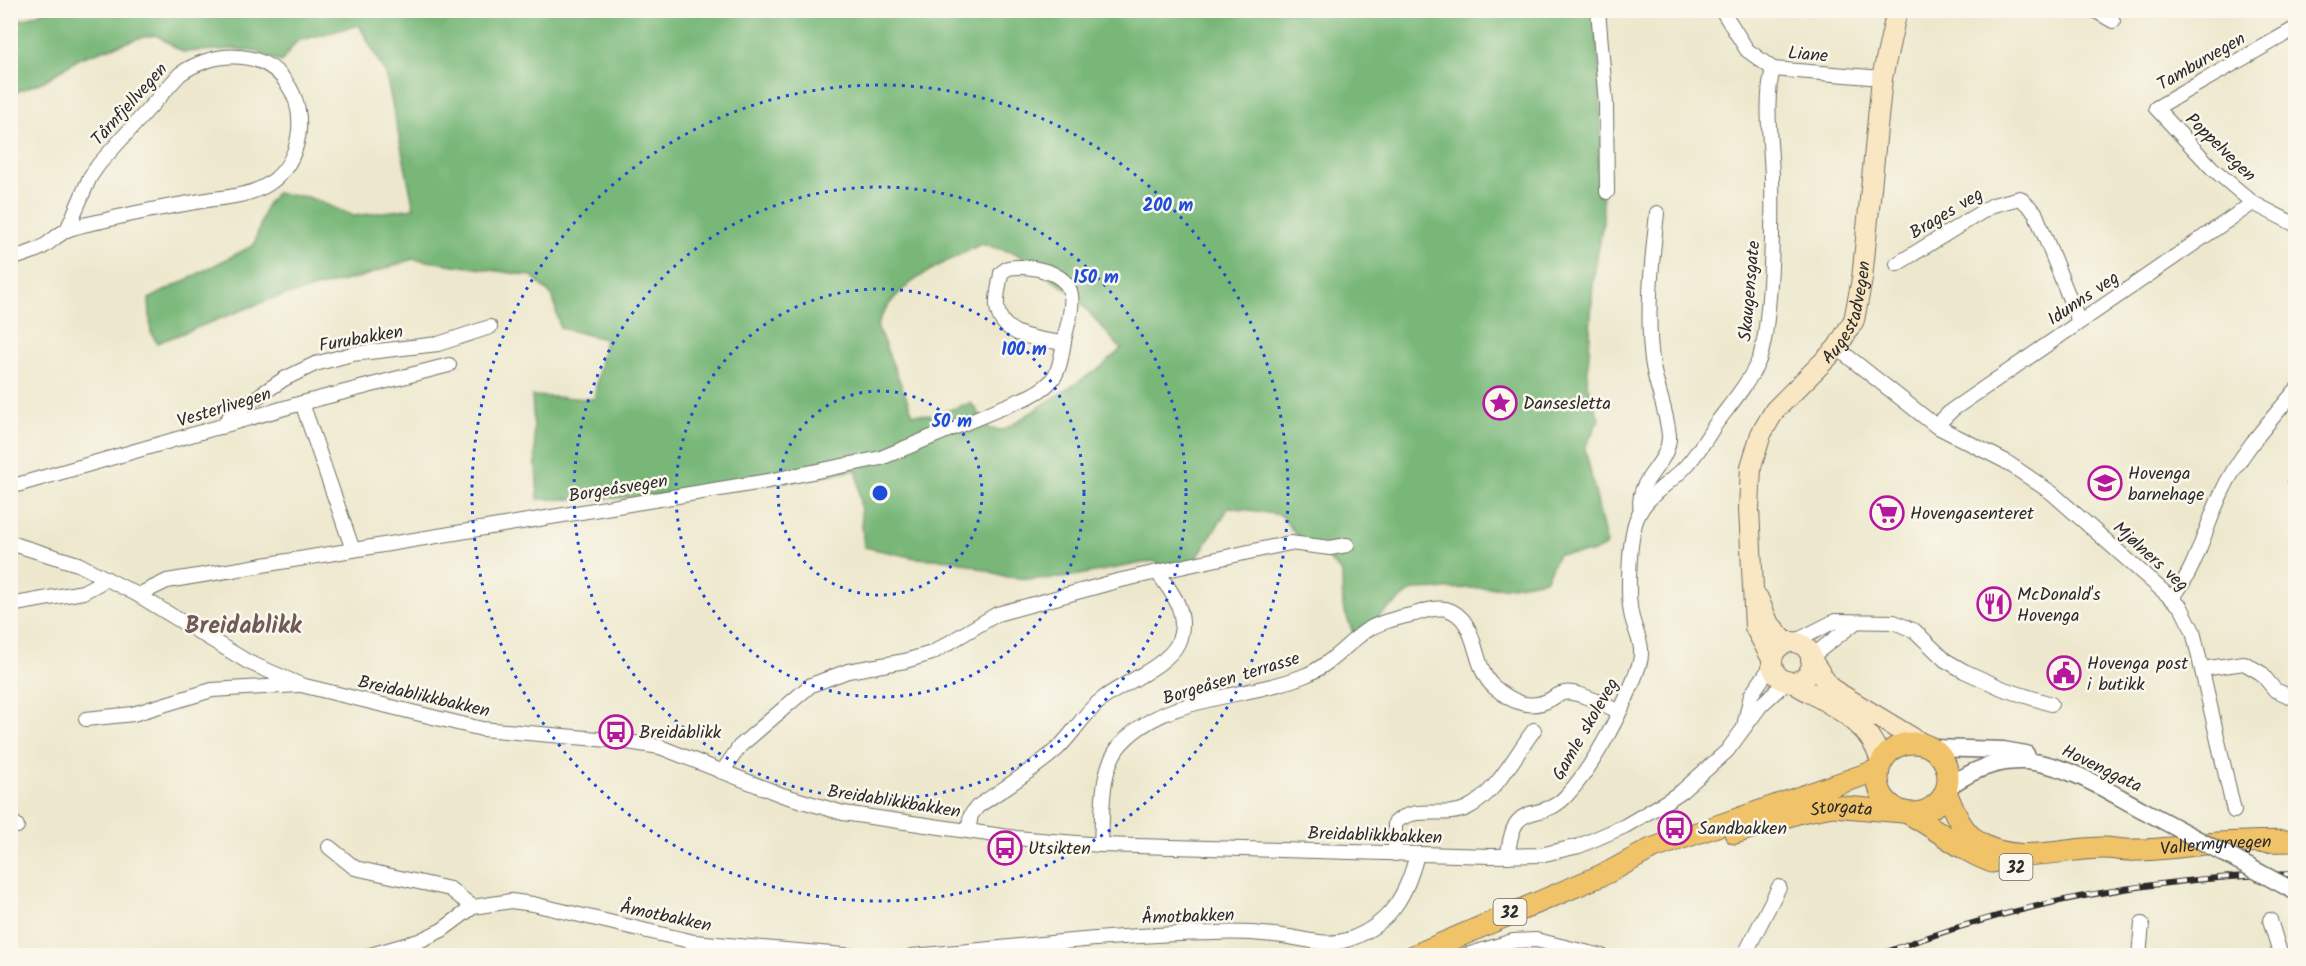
<svg xmlns="http://www.w3.org/2000/svg" width="2306" height="966" font-family="Kalam,sans-serif">
  <style>
    .forest { fill: #78b778; stroke: #527152; stroke-width: 1.5; fill-rule: evenodd }
    .lines { fill: none; stroke-linecap: round; stroke-linejoin: round }
    .minor-casing { stroke: #6f6d64; stroke-width: 16 }
    .tertiary-casing { stroke: #6f6d64; stroke-width: 19 }
    .secondary-casing { stroke: #6f6d64; stroke-width: 22 }
    .primary-casing { stroke: #6f6d64; stroke-width: 23 }
    .minor { stroke: #fff; stroke-width: 14 }
    .tertiary { stroke: #fff; stroke-width: 16 }
    .secondary { stroke: #f9e7c3; stroke-width: 20 }
    .primary { stroke: #f1c369; stroke-width: 21 }
    .rail-casing { stroke: #2b2b2b; stroke-width: 6 }
    .rail { stroke: #fbf7ec; stroke-width: 4; stroke-dasharray: 11; stroke-linecap: butt }
    .tertiary-bridge-casing { stroke: #6f6d64; stroke-width: 19; stroke-linecap: butt }
    .tertiary-bridge { stroke: #fff; stroke-width: 16 }
    .ring { fill: none; stroke: #1d4ed8; stroke-width: 3; stroke-dasharray: 3 6 }
    .labels { text-anchor: middle; stroke-width: 5; stroke-linejoin: round; paint-order: stroke }
    .shield { fill: #fbf7ec; stroke: #696865; stroke-width: 1.5 }
    .shield-label { font-size: 16px; font-weight: bold; fill: #2b2b2b }
    .street-label { font-size: 18px; fill: #2b2b2b; stroke: #fbf7ec }
    .poi-label { font-size: 18px; fill: #2b2b2b; stroke: #fbf7ec; text-anchor: start }
    .district-label { font-size: 24px; font-weight: bold; fill: #6f5a58; stroke: #fbf7ec }
    .centre { fill: #1d4ed8; stroke: #fbf7ec; stroke-width: 3 }
    .ring-label { font-size: 18px; text-anchor: middle; font-weight: bold; fill: #1d4ed8; stroke: #fbf7ec; stroke-width: 5; stroke-linejoin: round; paint-order: stroke }
  </style>
  <rect width="100%" height="100%" fill="#fbf7ec"/>
  <filter id="ink" filterUnits="userSpaceOnUse"><feTurbulence type="fractalNoise" baseFrequency=".0167" numOctaves="2"/><feDisplacementMap in="SourceGraphic" scale="12" xChannelSelector="R" yChannelSelector="G"/><feConvolveMatrix kernelMatrix="1 2 1 2 8 2 1 2 1" color-interpolation-filters="sRGB"/></filter>
  <filter id="wash" filterUnits="userSpaceOnUse"><feTurbulence type="fractalNoise" baseFrequency=".008" numOctaves="4" result="noise"/><feDisplacementMap in="SourceGraphic" scale="24" xChannelSelector="R" yChannelSelector="G"/><feGaussianBlur stdDeviation="1.35" result="paint"/><feColorMatrix in="noise" values="0 0 0 0 0 0 0 0 0 0 0 0 0 0 0 0 0 1.4 0 .05"/><feComposite in="paint" operator="in"/></filter>
  <g filter="url(#wash)">
    <rect width="100%" height="100%" fill="#ede8cd"/>
    <path class="forest" d="M46,10L1594,11L1600,75L1603,222L1593,282L1587,384L1599,419L1585,448L1607,545L1592,553L1558,554L1545,580L1505,587L1413,590L1354,635L1343,607L1342,573L1320,550L1306,549L1281,515L1229,507L1193,564L1169,571L1154,561L1062,578L1031,579L1007,577L954,560L916,558L864,547L857,470C751,488 646,501 538,499L532,396L594,399L605,339L560,328L553,297L532,276L413,259L364,276L271,299L157,343L151,332L149,299L254,245L266,206L276,193L308,197L354,216L414,208L386,75L359,25L297,41L281,62L257,52L235,49L183,52L156,35L139,38L80,58L44,81L11,94L10,21L26,19ZM981,244L1015,253L1074,295L1121,349L1100,368L1004,430L990,429L971,403L933,415L913,414L877,326C894,282 941,265 981,244Z"/>
  </g>
  <g filter="url(#ink)">
    <g class="lines">
      <defs>
        <g id="minor">
          <polyline points="1598,10 1606,104 1607,192"/>
          <polyline points="1722,10 1747,50 1773,69 1882,78"/>
          <polyline points="2094,10 2113,21"/>
          <polyline points="2296,28 2156,108 2212,168 2253,203 2296,225"/>
          <path d="M10,259C20,256 31,253 41,248C50,243 57,235 67,230C79,225 94,223 106,220C142,211 177,205 213,199C232,197 254,194 270,183C301,162 309,113 286,82C261,47 210,52 180,74L99,164L90,177L67,230"/>
          <polyline points="1897,264 1993,205 2020,198 2035,212 2079,322"/>
          <polyline points="1837,348 1936,426 2005,461 2052,493 2181,607 2193,631 2234,811"/>
          <polyline points="302,403 353,550"/>
          <polyline points="1936,426 1952,410 2253,203"/>
          <polyline points="221,427 233,413 284,379 315,364 352,354 438,344 490,327"/>
          <polyline points="2295,480 2296,480"/>
          <polyline points="10,487 302,403 449,365"/>
          <path d="M1641,510C1634,479 1670,465 1669,436C1667,410 1655,385 1652,360C1646,312 1652,261 1657,213"/>
          <polyline points="10,543 78,564 138,595 248,662 301,685 482,729 621,741 660,747 782,795 843,813 1016,838 1101,845 1491,856 1540,855 1579,846 1625,826 1659,806 1682,791 1727,751 1761,705 1786,682"/>
          <path d="M138,595L167,581L768,481L881,458L1030,396C1061,381 1059,367 1065,336C1068,323 1073,308 1071,295C1067,270 1027,265 1008,268L1001,273C1000,283 996,296 997,306C1000,338 1040,339 1064,343"/>
          <path d="M2172,598C2196,570 2205,528 2221,494C2239,455 2268,423 2296,390"/>
          <polyline points="10,605 83,592 107,579"/>
          <polyline points="1792,643 1835,621 1894,622 1915,631 1945,660 1964,671 2004,689 2051,704"/>
          <polyline points="1811,657 1856,622"/>
          <polyline points="2202,669 2244,663 2261,673 2275,690 2296,699"/>
          <polyline points="86,719 133,714 212,690 299,685"/>
          <polyline points="1744,726 1751,695 1772,665"/>
          <polyline points="722,772 740,746 811,685 848,671 905,661 932,653 997,614 1117,581 1290,543 1330,548 1347,545"/>
          <polyline points="10,819 17,826"/>
          <path d="M968,831L971,815L977,807C1004,788 1034,770 1058,748C1075,732 1086,710 1105,697C1124,683 1168,665 1178,643C1190,615 1173,593 1157,572"/>
          <path d="M1101,845C1103,813 1099,769 1121,744C1165,694 1249,699 1306,675C1328,666 1345,646 1364,632C1378,622 1398,618 1415,614C1424,611 1436,607 1446,609C1480,618 1471,668 1494,687C1512,702 1530,711 1551,699C1557,695 1564,691 1572,693C1587,695 1604,705 1618,711"/>
          <polyline points="329,847 355,868 450,889 473,907"/>
          <path d="M1395,854V823C1415,804 1444,819 1467,808C1496,794 1515,755 1534,730"/>
          <path d="M1508,856C1513,794 1540,826 1567,795C1594,766 1627,703 1639,665C1646,646 1634,631 1631,613C1627,592 1629,538 1637,518C1646,495 1670,484 1686,466C1697,454 1706,439 1715,425C1730,405 1748,384 1758,362C1762,354 1763,344 1765,335C1772,284 1773,229 1772,177C1771,142 1764,102 1773,69"/>
          <polyline points="2270,920 2281,956"/>
          <polyline points="367,956 419,941 442,930 473,907 511,901 533,904 694,942 855,956"/>
          <path d="M912,956C1013,948 1114,934 1215,933C1235,932 1255,933 1274,935C1300,937 1325,948 1350,939C1391,924 1407,894 1417,854"/>
          <polyline points="1464,956 1513,941 1536,940 1602,956"/>
          <polyline points="1744,956 1779,887"/>
          <polyline points="2139,956 2142,924"/>
        </g>
        <g id="tertiary">
          <polyline points="1932,748 2003,750 2026,754"/>
          <path d="M1947,788C2021,733 2074,773 2143,810"/>
        </g>
        <g id="secondary">
          <polyline points="1758,598 1768,622 1786,643"/>
          <circle cx="1792" cy="662" r="20"/>
          <path id="s1" d="M1772,659L1755,627L1749,509L1751,467L1761,434L1775,410L1837,348L1854,320L1862,279L1882,78L1897,10"/>
          <polyline points="1811,659 1830,688 1921,743"/>
          <path d="M1792,682C1828,704 1871,720 1881,763"/>
        </g>
        <g id="primary">
          <circle cx="1913" cy="778" r="35"/>
          <path id="s2" d="M1946,791C1953,810 1962,833 1981,844C2019,865 2063,848 2103,848C2114,848 2124,851 2135,850C2162,850 2190,845 2217,843C2243,842 2269,841 2296,841"/>
          <path d="M1909,814C1938,829 1961,851 1992,862"/>
          <path id="s3" d="M1735,833L1801,812L1833,806L1903,812"/>
          <polyline points="1413,956 1609,872 1651,849 1878,770"/>
        </g>
      </defs>
      <use href="#minor" class="minor-casing"/>
      <use href="#tertiary" class="tertiary-casing"/>
      <use href="#secondary" class="secondary-casing"/>
      <use href="#primary" class="primary-casing"/>
      <use href="#minor" class="minor"/>
      <use href="#tertiary" class="tertiary"/>
      <use href="#secondary" class="secondary"/>
      <use href="#primary" class="primary"/>
      <defs>
        <path id="rail" d="M1876,956C2012,903 2150,877 2296,874"/>
      </defs>
      <use href="#rail" class="rail-casing"/>
      <use href="#rail" class="rail"/>
      <defs>
        <polyline id="tertiary-bridge" points="2143,810 2296,892"/>
      </defs>
      <use href="#tertiary-bridge" class="tertiary-bridge-casing"/>
      <use href="#tertiary-bridge" class="tertiary-bridge"/>
    </g>
  </g>
  <g class="ring">
    <circle cx="880" cy="493" r="102"/>
    <circle cx="880" cy="493" r="204"/>
    <circle cx="880" cy="493" r="306"/>
    <circle cx="880" cy="493" r="408"/>
  </g>
  <defs>
    <symbol id="sight-ring" viewBox="-11 -11 22 22"><circle r="9.5" fill="#fbf7ec" stroke="#b5179e" stroke-width="1.5"/><path d="M0-6L1.8-2.2L6-1.7L2.9 1.2L3.7 5.4L0 3.3L-3.7 5.4L-2.9 1.2L-6-1.7L-1.8-2.2Z" fill="#b5179e"/></symbol>
    <symbol id="school-ring" viewBox="-11 -11 22 22"><circle r="9.5" fill="#fbf7ec" stroke="#b5179e" stroke-width="1.5"/><path d="M0-5L7-2L0 1L-7-2ZM-4 1L0 2.5L4 1V4Q0 6-4 4Z" fill="#b5179e"/></symbol>
    <symbol id="supermarket-ring" viewBox="-11 -11 22 22"><circle r="9.5" fill="#fbf7ec" stroke="#b5179e" stroke-width="1.5"/><path d="M-6-5.5h2.5l.6 2H6L4.5 2H-2.5L-4.4-4H-6ZM-1.5 3.2a1.3 1.3 0 1 0 .1 0ZM3 3.2a1.3 1.3 0 1 0 .1 0Z" fill="#b5179e"/></symbol>
    <symbol id="restaurant-ring" viewBox="-11 -11 22 22"><circle r="9.5" fill="#fbf7ec" stroke="#b5179e" stroke-width="1.5"/><path d="M-5-6h1v4h1v-4h1v4h1v-4h1v5L-1.5 .5V6h-2V.5L-5-1ZM5-6V6H3V1.5H1.5Q1.5-4 5-6Z" fill="#b5179e"/></symbol>
    <symbol id="civic-ring" viewBox="-11 -11 22 22"><circle r="9.5" fill="#fbf7ec" stroke="#b5179e" stroke-width="1.5"/><path d="M-.6-6.5H3V-4.5H.6V-3L4-1V1h2V6H-6V1h2V-1L-.6-3ZM-1.2 2.5V6h2.4V2.5Z" fill="#b5179e"/></symbol>
    <symbol id="bus-ring" viewBox="-11 -11 22 22"><circle r="9.5" fill="#fbf7ec" stroke="#b5179e" stroke-width="1.5"/><path d="M-5-6H5V4H4V6H2V4H-2V6H-4V4H-5ZM-3.5-4V0h7V-4ZM-3.5 1.2v1.5H-2V1.2ZM2 1.2v1.5H3.5V1.2Z" fill="#b5179e"/></symbol>
  </defs>
  <g fill-rule="evenodd">
    <use href="#sight-ring" x="1481" y="384" width="38" height="38"/>
    <use href="#school-ring" x="2086" y="464" width="38" height="38"/>
    <use href="#supermarket-ring" x="1868" y="494" width="38" height="38"/>
    <use href="#restaurant-ring" x="1975" y="585" width="38" height="38"/>
    <use href="#civic-ring" x="2045" y="654" width="38" height="38"/>
    <use href="#bus-ring" x="597" y="713" width="38" height="38"/>
    <use href="#bus-ring" x="1656" y="809" width="38" height="38"/>
    <use href="#bus-ring" x="986" y="829" width="38" height="38"/>
  </g>
  <g class="labels">
    <g class="shield">
      <rect x="1999.5" y="854" width="33" height="26" rx="4.5"/>
      <rect x="1493.5" y="899" width="33" height="26" rx="4.5"/>
    </g>
    <g class="shield-label">
      <text x="2016" y="873">32</text>
      <text x="1510" y="918">32</text>
    </g>
    <g class="street-label">
      <text transform="translate(1808 54) rotate(5)" y="6">Liane</text>
      <text transform="translate(2201 61) rotate(-30)" y="6">Tamburvegen</text>
      <text transform="translate(129 104) rotate(-48)" y="6">Tårnfjellvegen</text>
      <text transform="translate(2221 147) rotate(44)" y="6">Poppelvegen</text>
      <text transform="translate(1946 213) rotate(-31)" y="6">Brages veg</text>
      <text transform="translate(1749 291) rotate(-85)" y="6">Skaugensgate</text>
      <text transform="translate(2083 298) rotate(-34)" y="6">Idunns veg</text>
      <text dy="6" stroke="none"><textPath href="#s1" startOffset="384">Augestadvegen</textPath></text>
      <text transform="translate(361 338) rotate(-10)" y="6">Furubakken</text>
      <text transform="translate(224 407) rotate(-17)" y="6">Vesterlivegen</text>
      <text transform="translate(618 488) rotate(-9)" y="6">Borgeåsvegen</text>
      <text transform="translate(2151 556) rotate(42)" y="6">Mjølners veg</text>
      <text transform="translate(1231 678) rotate(-17)" y="6">Borgeåsen terrasse</text>
      <text transform="translate(424 696) rotate(13)" y="6">Breidablikkbakken</text>
      <text transform="translate(1585 729) rotate(-60)" y="6">Gamle skoleveg</text>
      <text transform="translate(2102 768) rotate(26)" y="6">Hovenggata</text>
      <text transform="translate(894 801) rotate(9)" y="6">Breidablikkbakken</text>
      <text dy="6" stroke="none"><textPath href="#s3" startOffset="110">Storgata</textPath></text>
      <text transform="translate(1375 835) rotate(2)" y="6">Breidablikkbakken</text>
      <text dy="6" stroke="none"><textPath href="#s2" startOffset="302">Vallermyrvegen</textPath></text>
      <text transform="translate(666 916) rotate(12)" y="6">Åmotbakken</text>
      <text transform="translate(1188 916) rotate(-2)" y="6">Åmotbakken</text>
    </g>
    <g class="poi-label">
      <text x="1523" y="409">Dansesletta</text>
      <text x="2128" y="479">Hovenga<tspan x="2128" dy="21">barnehage</tspan></text>
      <text x="1910" y="519">Hovengasenteret</text>
      <text x="2017" y="600">McDonald's<tspan x="2017" dy="21">Hovenga</tspan></text>
      <text x="2087" y="669">Hovenga post<tspan x="2087" dy="21">i butikk</tspan></text>
      <text x="639" y="738">Breidablikk</text>
      <text x="1698" y="834">Sandbakken</text>
      <text x="1028" y="854">Utsikten</text>
    </g>
    <g class="district-label">
      <text x="243" y="633">Breidablikk</text>
    </g>
  </g>
  <circle cx="880" cy="493" r="9" class="centre"/>
  <g class="ring-label">
    <text x="1168" y="211">200 m</text>
    <text x="1096" y="283">150 m</text>
    <text x="1024" y="355">100 m</text>
    <text x="952" y="427">50 m</text>
  </g>
  <rect width="2306" height="966" fill="none" stroke="#fbf7ec" stroke-width="36"/>
</svg>
